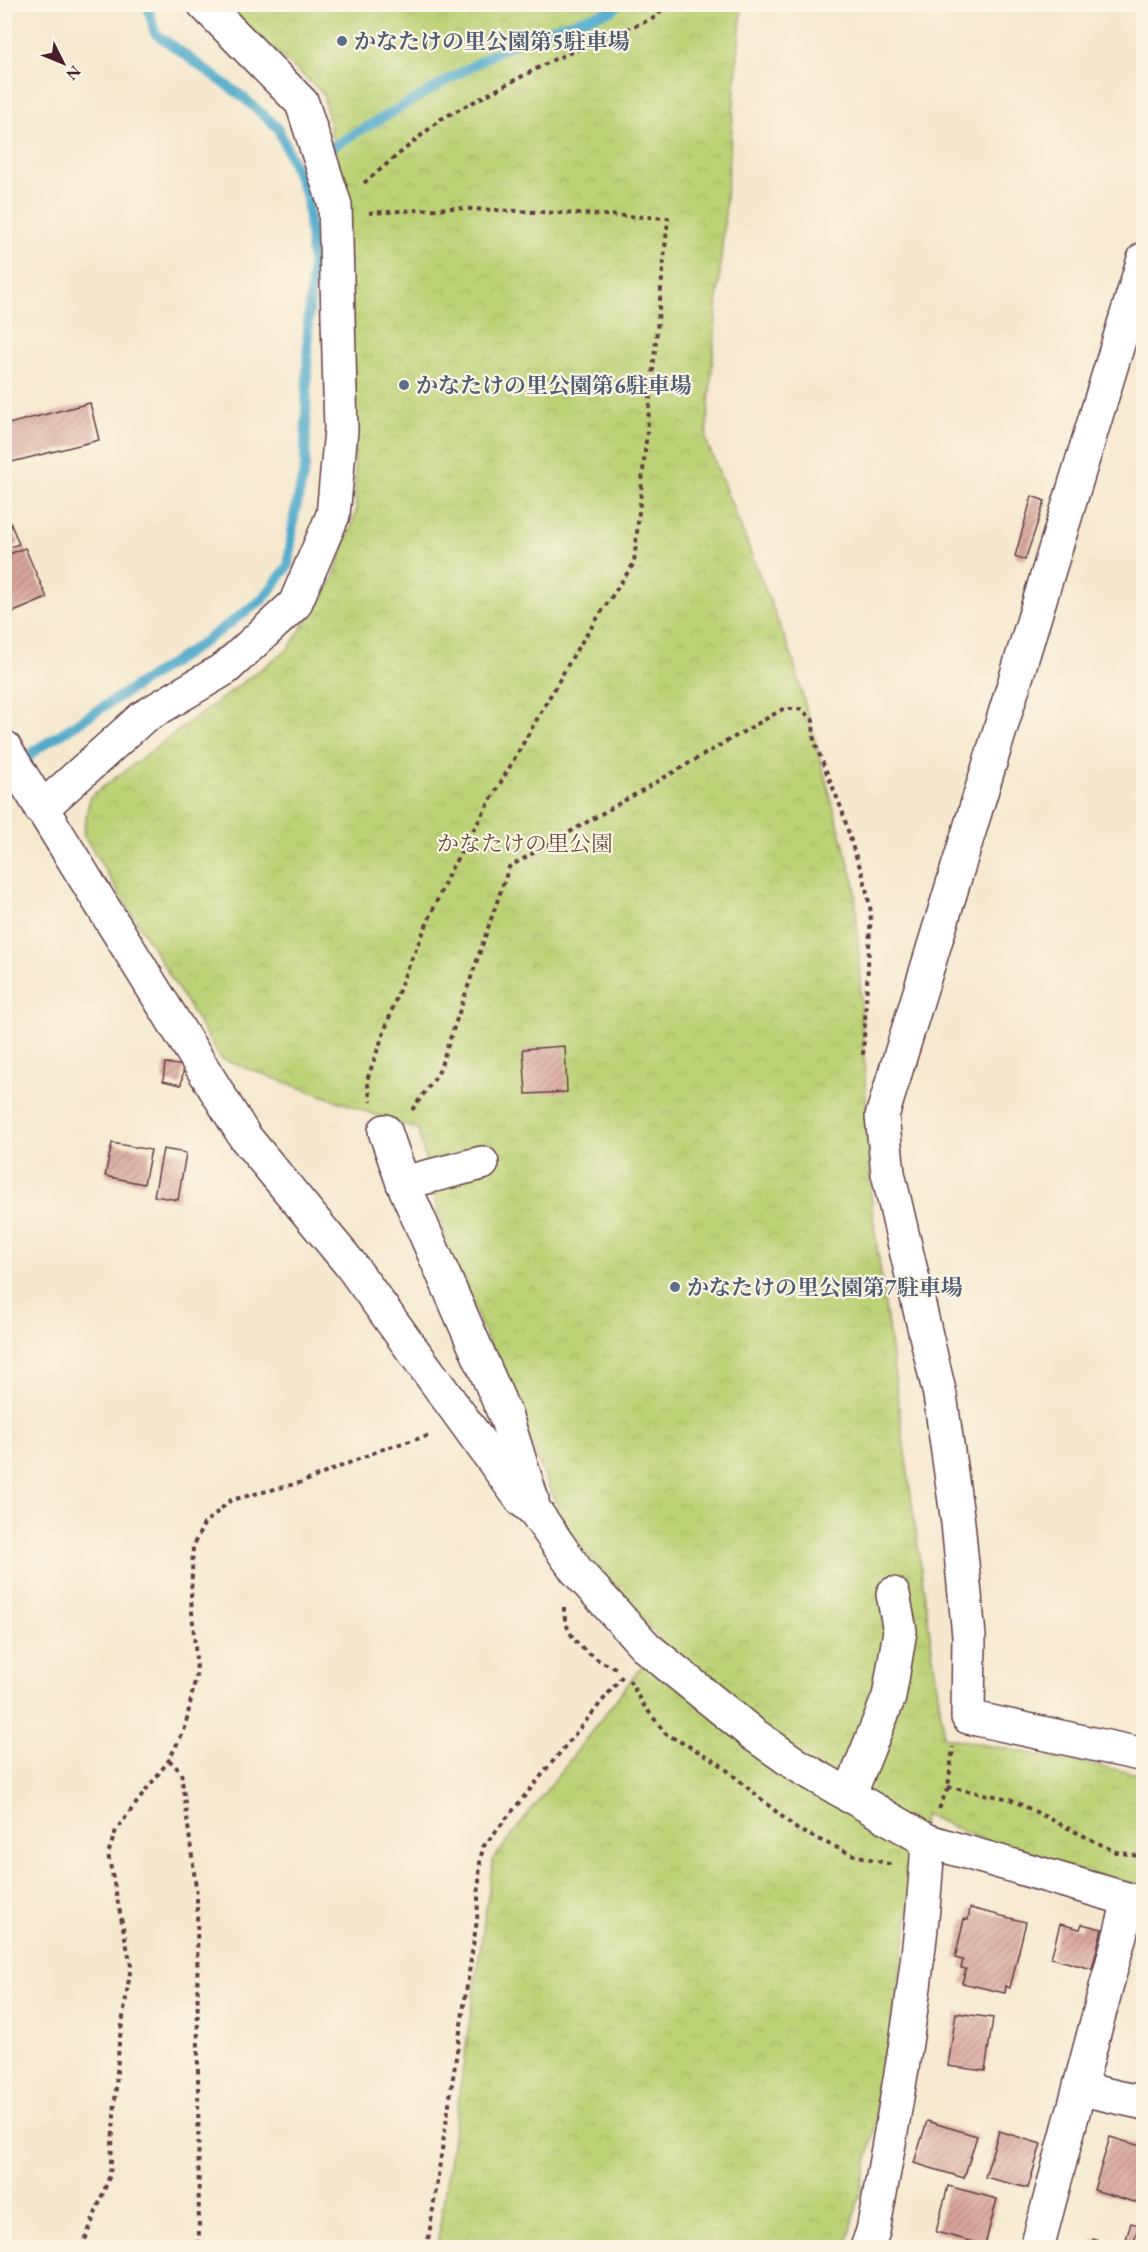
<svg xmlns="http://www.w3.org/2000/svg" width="1148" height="2252" font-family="'EB Garamond','Noto Serif JP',serif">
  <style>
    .park { fill: url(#park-crowns); stroke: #837850; stroke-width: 1.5 }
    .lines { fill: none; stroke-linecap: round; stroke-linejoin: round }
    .stream { stroke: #4da9cb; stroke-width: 10 }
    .building { fill: url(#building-hatch) }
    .minor-casing { stroke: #643d44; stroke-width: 36 }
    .path { stroke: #643d44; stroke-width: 4; stroke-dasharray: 4.5 4.5; stroke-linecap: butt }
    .minor { stroke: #fff; stroke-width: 33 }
    .service-dot { fill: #5c6f8a; stroke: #fcf5e5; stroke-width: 2 }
    .labels { text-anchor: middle; stroke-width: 4.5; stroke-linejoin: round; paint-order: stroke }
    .service-label { font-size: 22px; font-weight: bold; fill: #4e5e75; stroke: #fcf5e5; text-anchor: start }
    .park-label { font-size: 22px; fill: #664c3e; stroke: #fcf5e5 }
  </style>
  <defs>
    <pattern id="park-crowns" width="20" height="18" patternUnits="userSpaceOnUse" patternTransform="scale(1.5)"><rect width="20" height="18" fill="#bcd276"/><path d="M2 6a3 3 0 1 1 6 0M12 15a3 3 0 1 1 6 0" fill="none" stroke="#a3b466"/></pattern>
    <pattern id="building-hatch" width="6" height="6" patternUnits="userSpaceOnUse" patternTransform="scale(1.5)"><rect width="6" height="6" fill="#d7a49c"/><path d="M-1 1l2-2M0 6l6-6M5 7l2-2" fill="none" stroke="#b0857f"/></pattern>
  </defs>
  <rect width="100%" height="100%" fill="#fcf5e5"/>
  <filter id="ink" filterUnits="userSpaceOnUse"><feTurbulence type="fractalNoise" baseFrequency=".0167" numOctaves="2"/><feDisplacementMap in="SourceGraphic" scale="12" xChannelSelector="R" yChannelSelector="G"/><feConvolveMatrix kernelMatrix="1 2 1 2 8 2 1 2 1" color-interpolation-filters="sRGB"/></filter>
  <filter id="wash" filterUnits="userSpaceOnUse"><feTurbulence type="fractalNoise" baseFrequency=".008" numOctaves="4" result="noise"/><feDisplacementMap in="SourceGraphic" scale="24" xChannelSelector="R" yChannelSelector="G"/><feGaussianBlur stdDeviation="1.35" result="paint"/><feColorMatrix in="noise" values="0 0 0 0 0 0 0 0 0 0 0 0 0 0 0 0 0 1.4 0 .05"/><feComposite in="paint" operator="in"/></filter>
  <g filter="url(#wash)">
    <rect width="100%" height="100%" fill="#f5e8cf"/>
    <polygon class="park" points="223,5 742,5 706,440 792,657 855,886 872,1210 944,1737 1144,1775 1143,1885 1105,1878 1008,1851 924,1814 880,2106 847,2247 437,2247 493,1860 661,1641 569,1534 446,1242 418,1130 221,1059 83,834 90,797 289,648 333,579 356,513 347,209 323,93"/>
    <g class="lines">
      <g class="stream">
        <polyline points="323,152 500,50 554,28 613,10 619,4"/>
        <polyline points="4,787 34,751 197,647 263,599 288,566 294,517 305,467 308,323 313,266 307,197 278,128 243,97 155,33 147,4"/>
      </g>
    </g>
    <g id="blocks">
      <g class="building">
        <polygon points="90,403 99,440 4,464 4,425"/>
        <polygon points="1032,496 1045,501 1025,560 1015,556"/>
        <polygon points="8,517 19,544 4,549 4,519"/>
        <polygon points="25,548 47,598 4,616 4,556"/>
        <polygon points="565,1046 567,1092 526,1094 523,1049"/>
        <polygon points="165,1063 184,1066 181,1085 163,1081"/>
        <polygon points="112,1143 151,1150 144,1184 105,1176"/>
        <polygon points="163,1149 186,1153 178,1200 154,1196"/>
        <polygon points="970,1908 1026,1922 1010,1988 1006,1986 1005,1993 962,1983 966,1969 961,1968 963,1960 955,1958 964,1919 968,1920"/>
        <polygon points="1060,1924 1080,1929 1082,1924 1102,1929 1092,1969 1051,1958"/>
        <polygon points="956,2013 993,2018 985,2071 948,2066"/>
        <polygon points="927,2121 977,2136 964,2178 914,2163"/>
        <polygon points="999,2131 1041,2144 1028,2188 985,2177"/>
        <polygon points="1110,2137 1144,2147 1144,2185 1138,2203 1094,2190"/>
        <polygon points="948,2186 997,2199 985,2245 936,2232"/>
        <polygon points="1131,2223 1139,2225 1134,2242 1126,2239"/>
        <polygon points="1093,2239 1118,2247 1118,2248 1091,2248"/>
      </g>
    </g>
  </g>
  <g filter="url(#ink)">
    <use href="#blocks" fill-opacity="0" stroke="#643d44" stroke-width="1.5"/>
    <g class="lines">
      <defs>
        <g id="minor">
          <polyline points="1144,259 882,1116 888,1173 940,1395 958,1523 969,1636 968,1717 1144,1755"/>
          <polyline points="4,747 245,1137 350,1264 521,1499 535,1511 576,1570 647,1648 753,1734 797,1765 928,1841 1144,1904"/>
          <polyline points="41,809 142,718 226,668 295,604 333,515 341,430 335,205 302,103 204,4"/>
          <polyline points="385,1131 403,1183 506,1417 532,1500"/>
          <polyline points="403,1183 482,1163"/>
          <polyline points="849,1796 889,1697 900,1631 893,1594"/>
          <polyline points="1081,2089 1144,2103"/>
          <path d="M867,2248L873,2231C897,2102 921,1972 928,1841"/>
          <polyline points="1037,2248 1129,1901"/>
        </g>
      </defs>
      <use href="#minor" class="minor-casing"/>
      <g class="path">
        <polyline points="364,183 441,119 555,59 654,18 668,4"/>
        <polyline points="369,213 451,208 668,218 634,563 577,649 449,873 403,979 367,1080 371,1102"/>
        <polyline points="412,1110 438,1074 509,867 783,709 801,709 813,720 814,741 842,810 853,848 864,878 871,912 863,1055"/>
        <path d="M564,1607C563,1639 591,1659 618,1669"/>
        <polyline points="629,1680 642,1703 666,1734 716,1761 798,1830 851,1854 893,1865"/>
        <polyline points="169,1760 181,1772 197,1895 199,2248"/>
        <polyline points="948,1787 1010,1799 1116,1852 1144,1857"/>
        <polyline points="939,1809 948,1787 953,1747"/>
        <polyline points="82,2248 110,2175 119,2043 131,1966 108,1854 116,1830 169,1760 185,1728 197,1671 191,1599 193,1546 204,1524 231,1500 303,1482 383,1449 431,1435"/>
        <polyline points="427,2248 477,1920 480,1861 483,1847 625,1673"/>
      </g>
      <use href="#minor" class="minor"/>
    </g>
  </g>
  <g class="service-dot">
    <circle cx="342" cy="41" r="6"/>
    <circle cx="404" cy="385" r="6"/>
    <circle cx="675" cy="1287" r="6"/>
  </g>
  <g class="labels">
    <g class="service-label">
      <text x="354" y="49">かなたけの里公園第5駐車場</text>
      <text x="416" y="393">かなたけの里公園第6駐車場</text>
      <text x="687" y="1295">かなたけの里公園第7駐車場</text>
    </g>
    <g class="park-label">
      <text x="525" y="851">かなたけの里公園</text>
    </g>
  </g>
  <rect width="1148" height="2252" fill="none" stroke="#fcf5e5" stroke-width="24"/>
  <g transform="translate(63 63) rotate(133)" stroke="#fcf5e5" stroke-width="4.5" paint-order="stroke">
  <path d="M0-4.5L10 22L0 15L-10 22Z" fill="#4a1f2b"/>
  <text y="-9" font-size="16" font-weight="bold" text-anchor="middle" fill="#4a1f2b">N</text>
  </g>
</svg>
